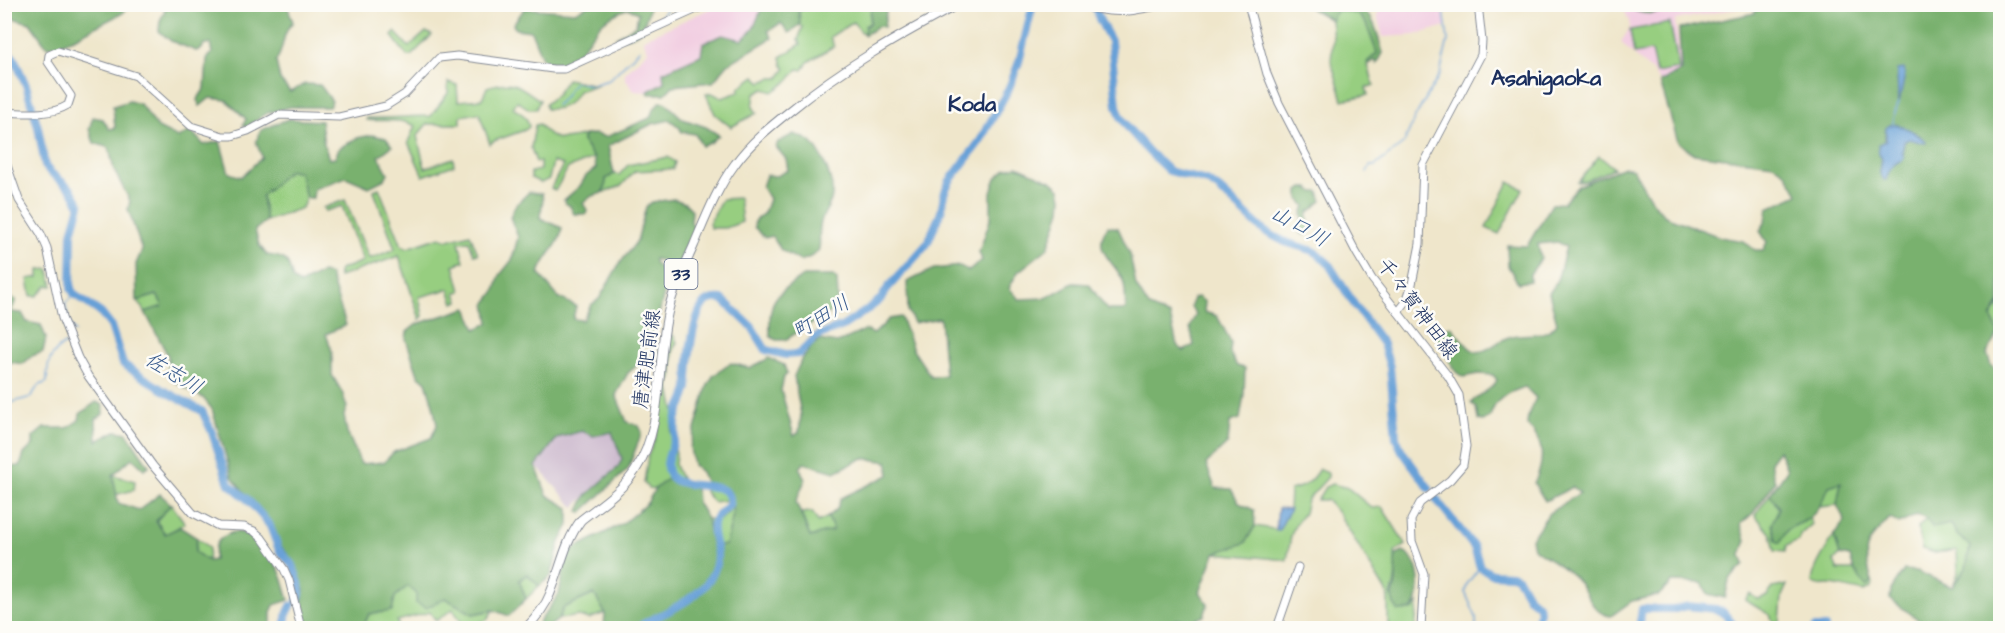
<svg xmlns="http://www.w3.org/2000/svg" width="2005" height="633" font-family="'Architects Daughter','Klee One',sans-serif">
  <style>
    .built { fill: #f2cfe2 }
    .industrial { fill: #cfbdd0 }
    .green { fill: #97ce80; stroke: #597e6f; stroke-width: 1.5 }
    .forest { fill: #79b16e; stroke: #4a7066; stroke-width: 1.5; fill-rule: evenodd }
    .water { fill: #68a0d7; stroke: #42689a; stroke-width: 1.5 }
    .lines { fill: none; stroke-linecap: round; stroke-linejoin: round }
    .stream { stroke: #68a0d7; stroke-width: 1.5 }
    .river { stroke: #68a0d7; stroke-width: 8 }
    .secondary-casing { stroke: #858a94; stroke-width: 9 }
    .primary-casing { stroke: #858a94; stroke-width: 10 }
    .secondary { stroke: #fff; stroke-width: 7 }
    .primary { stroke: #fff; stroke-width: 8 }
    .labels { text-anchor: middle; stroke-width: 5; stroke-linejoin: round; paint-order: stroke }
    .shield { fill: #fdfcf7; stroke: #5f6c8c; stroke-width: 1.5 }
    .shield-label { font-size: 18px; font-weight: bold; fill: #1b2f5e }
    .street-label { font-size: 20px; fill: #1b2f5e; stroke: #fdfcf7 }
    .water-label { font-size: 21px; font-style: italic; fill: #3a5c8e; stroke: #fdfcf7 }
    .quarter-label { font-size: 22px; font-weight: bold; fill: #1b2f5e; stroke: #fdfcf7 }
  </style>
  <rect width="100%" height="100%" fill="#fdfcf7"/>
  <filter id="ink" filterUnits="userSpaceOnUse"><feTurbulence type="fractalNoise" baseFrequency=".0167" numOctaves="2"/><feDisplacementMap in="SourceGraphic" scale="12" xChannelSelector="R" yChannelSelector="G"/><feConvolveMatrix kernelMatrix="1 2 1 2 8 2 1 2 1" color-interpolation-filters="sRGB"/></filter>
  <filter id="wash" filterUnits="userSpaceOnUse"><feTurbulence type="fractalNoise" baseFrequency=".008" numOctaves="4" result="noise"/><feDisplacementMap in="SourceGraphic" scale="24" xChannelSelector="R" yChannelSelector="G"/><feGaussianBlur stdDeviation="1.35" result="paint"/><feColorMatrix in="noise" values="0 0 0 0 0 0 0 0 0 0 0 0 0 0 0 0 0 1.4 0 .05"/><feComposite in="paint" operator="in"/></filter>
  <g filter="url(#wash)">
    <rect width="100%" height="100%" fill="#efe6cb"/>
    <g class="built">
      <polygon points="1383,4 1441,5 1446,26 1415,35 1383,37 1377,16 1380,6"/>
      <polygon points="718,5 760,5 762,8 753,29 742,40 723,35 702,55 663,72 664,82 647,92 634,91 625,78 625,73 648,51 643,39"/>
      <polygon points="1620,5 1755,5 1675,20 1681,71 1660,82 1652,71 1629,51 1621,42 1630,28 1629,20"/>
    </g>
    <polygon class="industrial" points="582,431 593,436 613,432 622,459 618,467 574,507 536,466 557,438"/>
    <g class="green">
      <polygon points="810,5 871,5 870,23 865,26 864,35 853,22 830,37 834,46 808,62 803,70 798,69 787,82 773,92 764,89 755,94 753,107 757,113 731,127 715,114 706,94 712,93 722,98 739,92 740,87 755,76 762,82 770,78 779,78 786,68 783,66 781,57 801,44 798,40 803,27 800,25 799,11"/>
      <polygon points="1305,5 1344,5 1364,12 1379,53 1375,60 1368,65 1374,85 1366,88 1368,95 1343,100 1331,61 1333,39 1331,20"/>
      <path d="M1624,5H1672C1657,17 1640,15 1624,5Z"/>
      <polygon points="1670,23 1679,69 1656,73 1651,51 1634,54 1630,30"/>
      <polygon points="395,32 409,47 426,32 432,35 411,56 407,56 392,36"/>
      <path d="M567,79L596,85L578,91C570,105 562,110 546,109L545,104L556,95Z"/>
      <path d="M448,82L457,85L458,101L482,99L487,87C515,78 518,86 540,100L536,109H529L517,101L513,108C521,113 528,116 529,127L525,130L494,141L490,144L479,113L461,116V124H427L417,136L425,168L453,158L454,165L423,176L408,142L415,126C399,117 385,122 366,120L367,118C389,119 410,116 431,116L448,93Z"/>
      <path d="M539,124C554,144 564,140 585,135L582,141L594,158L568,168L555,191L551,188L563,165L553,162L549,179L541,183L531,178V172L540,170V162H536L531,148L535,125Z"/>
      <polygon points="1599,156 1614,168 1585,181 1578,182"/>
      <polygon points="668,157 675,162 673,169 635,171 621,186 602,193 605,188 606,179 614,174 619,175 628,165"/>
      <polygon points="289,170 299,172 306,198 302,208 266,221 262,196"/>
      <polygon points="1509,182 1523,189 1499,234 1486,228"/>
      <polygon points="379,188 402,246 407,248 440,237 448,240 470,234 478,254 474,254 469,241 459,242 464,261 454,265 461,291 456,293 459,301 454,303 449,289 419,297 423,316 420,319 399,256 339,277 338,272 340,270 363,261 342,206 325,211 323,208 345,200 369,258 372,258 395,249 375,194 374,190"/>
      <polygon points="739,198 742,222 726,228 711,228 709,224 722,199"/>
      <polygon points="49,269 53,286 47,286 37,296 31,296 28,279 39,277 39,270"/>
      <polygon points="157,295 164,307 145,312 137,301"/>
      <polygon points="2000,303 2000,330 1999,333 1991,317"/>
      <path d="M673,335L677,342C668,357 678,370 669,384L675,412L671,432L676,453L675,465L684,485L668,478L655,489L648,488L644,483L648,456L657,434L668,338Z"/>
      <path d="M1319,469L1328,473V477L1307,500L1304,513L1295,525L1291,536L1287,560L1215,553L1245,543L1255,526L1279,530L1289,510L1290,490C1304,487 1310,483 1319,469Z"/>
      <polygon points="113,475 135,481 134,490 115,495"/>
      <polygon points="1841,482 1837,505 1819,507 1829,486"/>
      <polygon points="706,483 721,487 730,492 733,515 726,545 712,545 707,519 719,520 729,512 728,500 713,502 705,492"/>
      <path d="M1332,484L1348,488L1372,508L1382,507L1406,545L1395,552C1396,567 1397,581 1391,595L1399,611L1412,610L1418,603L1415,628H1388V595L1339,514L1327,500H1317L1325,487Z"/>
      <polygon points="1770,494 1779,509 1779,543 1786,530 1809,518 1812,524 1800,535 1799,541 1786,546 1785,552 1775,551 1771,534 1755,515"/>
      <polygon points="171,504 185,523 166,535 156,521"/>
      <polygon points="812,512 818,522 828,517 834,530 810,537 801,513"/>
      <polygon points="1926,519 1951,524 1958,536 1970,545 1967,568 1952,588 1958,573 1957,550 1935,553 1922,549 1918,528"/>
      <path d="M1834,535L1840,555L1834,561L1838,570H1854L1866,587L1872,582L1873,584L1870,589L1864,592C1861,591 1833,585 1831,585C1821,585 1822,587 1812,583C1813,566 1826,551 1834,535Z"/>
      <polygon points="197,538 209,547 208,561 195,552"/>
      <polygon points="527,574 539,586 526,599 519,581"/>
      <polygon points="1787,585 1782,596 1780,623 1773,622 1770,615 1745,600 1750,594 1757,599 1767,596 1773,588"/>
      <path d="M408,586L416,593L445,598L473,614L493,610L487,620C480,622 471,628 465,628L453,609L436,621L430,612L397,621L399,628H367L364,625L369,614Z"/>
      <polygon points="595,594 605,613 589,619 579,616 559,619 563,608"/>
    </g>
    <g class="forest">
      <polygon points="5,4 130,4 130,5 123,13 60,45 47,47 30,23 9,17 5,12"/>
      <path d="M162,5H287L293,22C280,36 286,46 276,61L280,80L290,92L305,84L320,85L332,101L329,107H290L267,113L247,127L243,125L246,119L226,100L210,98L200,106L197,100L205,88L207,59L212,53L210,44H204L202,49L196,51L171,41L159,31L160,21L165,10Z"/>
      <path d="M588,5H650C645,25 641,41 616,37L636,25L638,13L628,8C620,12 610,16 603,22C581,43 579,72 543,61L531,31L515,29L513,24L525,8L575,12Z"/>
      <polygon points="760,5 793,5 799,11 800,25 789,33 781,23 768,31 772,38 728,64 713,82 673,86 665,94 649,94 647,92 664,82 663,72 701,55 703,43 723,35 742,40 753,29 762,8"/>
      <polygon points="871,5 887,5 884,27 879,26 864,35 865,26 870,23"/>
      <path d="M1305,5C1323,4 1358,1 1370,17C1376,24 1380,44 1383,53L1377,64L1375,60L1368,65L1367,62L1377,53L1366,24L1358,14L1338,10L1331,20Z"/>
      <path d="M1757,5H2000V303L1991,317L1999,333L1987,353L1991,366L2000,372V628H1927C1919,618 1901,608 1890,599L1891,590L1904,570L1917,571L1952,587L1966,568L1970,546L1958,536L1951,524L1933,528L1926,519L1917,515L1899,524L1890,518C1865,546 1861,544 1872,582L1866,587L1854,570L1850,557L1840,555L1834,535L1845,521L1837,505L1841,482L1829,486C1824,498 1819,511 1808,519C1791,530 1789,522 1780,543L1776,541L1772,523L1779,508L1770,494L1787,470L1779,450L1770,462L1775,482L1753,513L1741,524L1746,540L1741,555L1744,565L1729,580L1725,598L1708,594L1702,583L1672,582L1659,595L1632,601L1611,616C1591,614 1588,591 1576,579C1565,567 1547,558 1533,548L1531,539L1549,513L1580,493L1573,487L1545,501L1534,483C1545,462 1545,442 1527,425L1528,415L1536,398L1525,387C1507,393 1495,398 1490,417L1483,421L1478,420L1476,408L1471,403C1480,392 1491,392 1497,380L1493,375L1478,374L1463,377L1456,372L1435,334L1451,326C1457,333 1466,347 1474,351C1485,355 1498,340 1509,337C1527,331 1544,340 1557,323L1549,293C1560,281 1561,263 1566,247L1558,242L1538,244L1541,259L1530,274V281L1518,283L1508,266L1507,245L1527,246L1552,204L1563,203L1578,186L1624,167L1633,169L1651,200L1665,216L1720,237L1743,241L1755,250H1763L1767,242L1760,231L1766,221L1768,208L1798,194L1786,173L1773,164L1694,154L1678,142L1660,82L1681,71L1679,29L1755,13ZM1886,128C1901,129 1919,128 1925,143L1910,139L1904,141L1903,160C1893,163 1890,170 1880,173Z"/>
      <path d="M129,101L140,104L158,128L178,138L191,131L204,145L220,141L229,173L241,177L262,157L256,142L261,130L288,119L321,121L324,144L329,159L335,158L339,148L357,138L372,135L386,138L392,146L379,156L388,173L385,179L369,187L346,177L314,189L313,198H306L299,172L289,170L262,196L266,221L255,230L259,245L267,255C288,257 288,261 293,280L300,284L322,273L330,275L346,325L326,334L332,351V375L342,392L347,407L344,415L347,432L361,464L384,462L394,452L431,438L437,425L433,405L426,382L418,375L406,339L407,332L417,324L467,308L476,329L489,323L486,303L495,291L500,275L512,260L518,237L510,217L515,206L529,192L542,194L543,200L540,218L562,228C561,246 543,256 539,274L559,298L576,306L573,319L583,320L591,305L599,299L618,266L637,241L646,207L652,202L674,199L685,203L692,210L691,222L695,229L675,272L664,261L654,259V263L668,277L655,331L641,338L640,363L628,373L616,395L627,422L639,426L642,432L628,469L581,513L579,511L586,496L618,467L622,459L612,432L593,436L582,431L557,438L536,466L547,495L569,508V525L560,542L551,576L539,586L527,574L519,580L526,599L509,616L493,610L473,614L445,598L426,608L416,603V593L408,586L395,597L392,611L369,614L364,625L367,628H311C298,619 302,603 304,590L292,569L288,555L277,541L270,524L232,477L212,409L203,398L175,382L168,373V356L145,312L163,306L157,295L137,301L136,264L142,250L128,209L130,201L114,170L109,148L94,143L89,129L93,117L103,119L109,129L115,128L113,106Z"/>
      <polygon points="660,102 665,102 683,119 706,127 719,135 710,143 702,146 695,134 682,132 679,127 670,120 652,124 608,146 614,174 606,179 605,188 602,193 592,196 583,203 587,210 586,214 574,214 570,206 565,203 564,200 580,186 586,176 596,168 594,158 582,141 585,135 595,134 606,137 650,118 653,110"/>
      <path d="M794,134C800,137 806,138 811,142C821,151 835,183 832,197C830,206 823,214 821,222C815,246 830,251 800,261L781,250L772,236L765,238L754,227L755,220L764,213L769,199L762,187L766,175L777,176L788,170L786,159L776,147L778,142Z"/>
      <path d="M1017,166L1051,181L1060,189L1062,197L1061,210L1048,248L1018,272L1009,288L1019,299L1046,298L1073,283L1089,284L1107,310H1126C1125,302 1126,289 1123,281C1115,260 1090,252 1108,226L1118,228L1130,254L1136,286L1149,307L1170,316L1177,345L1184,351L1194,345L1190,327L1196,314L1191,307L1193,298L1198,297L1205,302L1204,312L1217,316L1231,342L1230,353L1237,366L1245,368L1244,395L1240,419L1230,422L1228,443L1206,464L1215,488L1231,489L1239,503L1254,510L1255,526L1245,543L1215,553L1200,592L1208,604L1204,616L1192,621L1179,619L1164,623L1163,628H604L605,613L594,594L563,608L559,619L550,626L551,628H535L559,594L565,562L571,550L622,524L647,503L655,489L668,478L696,487L697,502L707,519L712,545H726L733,515L730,492L721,487L706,483L701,472L693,465L690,447L707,387L713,376L731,363L750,368L769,358L784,365L787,374L784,377L781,390L794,436L799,432L801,415L794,376L801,361L812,346L820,340L837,343L865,330L874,334L889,319L901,317L913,350L931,377L945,375L940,318L914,323L908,311L907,282L934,269L960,266L969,271L982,260L979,252L991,217V192L996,178L1006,169ZM863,458L888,462L889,475L841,498L837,509L828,517L833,530L810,537L796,502L805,480L800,468L804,463L835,472Z"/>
      <path d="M1303,188H1309L1314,192H1319L1322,201C1316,204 1315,210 1308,212C1306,223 1311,224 1310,232L1305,235L1300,233L1299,227L1303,218L1302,214L1305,206L1299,199V191Z"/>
      <polygon points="8,273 10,282 8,297 16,300 11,312 22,313 27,322 41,325 46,338 43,352 32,356 23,364 11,362 5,367 4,274"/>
      <path d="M803,276H833L837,280L838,298L831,312L785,340H776L770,336C768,299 774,296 803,276Z"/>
      <path d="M96,402L103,405V414L96,419L97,441L116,431L127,433L149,466L144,469L132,458L113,475L118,503L139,510L160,494L171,504L156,521L165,534L180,527L197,538L195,552L208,561L214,560C214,549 215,541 225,536C247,521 271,554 280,572C284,581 286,591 289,600L274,605L271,613V628H5L4,460L7,467L20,466L24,454L33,445V437L44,428H67L79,420L80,414Z"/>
      <path d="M1403,552C1422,560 1423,595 1412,610L1399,611C1386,596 1396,594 1396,579C1396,570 1394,564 1396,555Z"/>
    </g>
    <g class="water">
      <path d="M1904,69L1905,74L1899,102C1898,96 1897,76 1897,70Z"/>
      <path d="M1896,124L1910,130L1926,141L1925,143L1910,139L1904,141L1902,152L1904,157L1903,160C1892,163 1889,170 1886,180H1884L1880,173L1882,159L1879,154L1878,145L1886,140V128L1890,125Z"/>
      <polygon points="1278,508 1290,509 1279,530 1276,530"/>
    </g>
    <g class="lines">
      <g class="stream">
        <polyline points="657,22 671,4"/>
        <path d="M556,105C566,99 567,89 575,82L591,85L609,80L640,49"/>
        <polyline points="1893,124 1893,118 1899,102"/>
        <polyline points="1367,172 1370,166 1375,166 1404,143 1414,119 1440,74 1448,40 1443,4"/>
        <polyline points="75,295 65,303 69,324 75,332"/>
        <path d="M10,403L31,397L38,386L47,382C47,364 49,354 65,344"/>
        <polyline points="4,412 6,407"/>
        <polyline points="4,414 10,432 4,444"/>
        <polyline points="4,446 9,463 4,474"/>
        <polyline points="1476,628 1476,617 1465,592 1467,584 1480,567"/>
      </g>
      <g class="river">
        <polyline points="1095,4 1099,19 1111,41 1117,106 1121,117 1128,128 1149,152 1169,171 1207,181 1219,189 1264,231 1285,242 1314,251 1328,263 1354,304 1383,344 1390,367 1396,438 1402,451 1429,488"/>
        <polyline points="4,49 14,58 26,85 38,127 45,166 50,172 71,189 80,205 72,233 71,289 75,295 101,313 111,326 123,364 163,390 202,411 211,430 229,484 247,499 262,516 270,526 279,550 293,566 299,583 300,594 297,601"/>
        <polyline points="1436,499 1474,547 1480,567 1492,574 1512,575 1518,578 1529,598 1538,605 1540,611 1537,620 1540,628"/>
        <polyline points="286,628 286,616 291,606"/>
        <path d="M640,628L643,624C671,609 715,594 717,556C717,546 711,535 713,524C715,512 736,509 728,495C719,477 668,496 667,466C667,455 674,445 675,435C676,429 675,423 677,417C679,408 685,400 687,391C689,387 688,383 688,378C689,356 691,330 700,310C705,300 712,298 722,299L752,327L766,350L786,355L799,354L817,336L843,326L867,310L881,299L887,289L927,244L941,212L944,194L949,182L980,141L1009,88L1019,62L1033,4"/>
        <polyline points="1639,628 1642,609 1676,609 1687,606 1716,609 1723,612 1736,628"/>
        <polyline points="1772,628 1775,628"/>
        <polyline points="1815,628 1825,628"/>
      </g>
    </g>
  </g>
  <g filter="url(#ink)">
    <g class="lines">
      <defs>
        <g id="secondary">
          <path d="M1075,4C1113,15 1127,13 1165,4"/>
          <polyline points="1248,4 1267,74 1279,103 1356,252 1372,279 1448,376 1459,395 1466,446 1463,465 1450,480 1420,503 1411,520 1412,541 1424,574 1421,628"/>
          <polyline points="1362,4 1373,4"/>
          <path d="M4,112C25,113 50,116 68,105L71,96L48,62L49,55L58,51L136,76L191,126L223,136H232L248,131L279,115L339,117L386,106L405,94L439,58L457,56L553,69H564L708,4"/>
          <polyline points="4,157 19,200 41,234 47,248 62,318 78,358 88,376 153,466 193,513 218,526 244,527 254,531 262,538 284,569 289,580 301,628"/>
          <polyline points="1398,312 1406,302 1412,284 1420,244 1423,165 1481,55 1482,41 1478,4"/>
          <polyline points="1277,628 1298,567"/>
        </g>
        <path id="primary" d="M526,628C536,618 545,607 550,594C561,568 564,543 581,520C600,505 621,492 635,471C666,424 655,361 669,308C674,286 685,266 694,245C706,217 717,188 735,164C750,143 770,127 790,111C842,68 900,35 959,4"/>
      </defs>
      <use href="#secondary" class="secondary-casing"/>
      <use href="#primary" class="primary-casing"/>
      <use href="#secondary" class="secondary"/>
      <use href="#primary" class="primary"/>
    </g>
  </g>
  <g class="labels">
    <rect class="shield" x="664.5" y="259" width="33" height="30" rx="4.5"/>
    <g class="shield-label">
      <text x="681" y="280">33</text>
    </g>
    <g class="street-label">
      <text transform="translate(1418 308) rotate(53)" y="7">千々賀神田線</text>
      <text transform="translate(646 359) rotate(-82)" y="7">唐津肥前線</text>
    </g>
    <g class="water-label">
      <text transform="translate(1300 226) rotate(29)" y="7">山口川</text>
      <text transform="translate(821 317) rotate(-32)" y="7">町田川</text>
      <text transform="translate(174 373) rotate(31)" y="7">佐志川</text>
    </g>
    <g class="quarter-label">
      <text x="1546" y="85">Asahigaoka</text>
      <text x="972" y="111">Koda</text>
    </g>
  </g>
  <rect width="2005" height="633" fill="none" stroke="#fdfcf7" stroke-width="24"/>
</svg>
